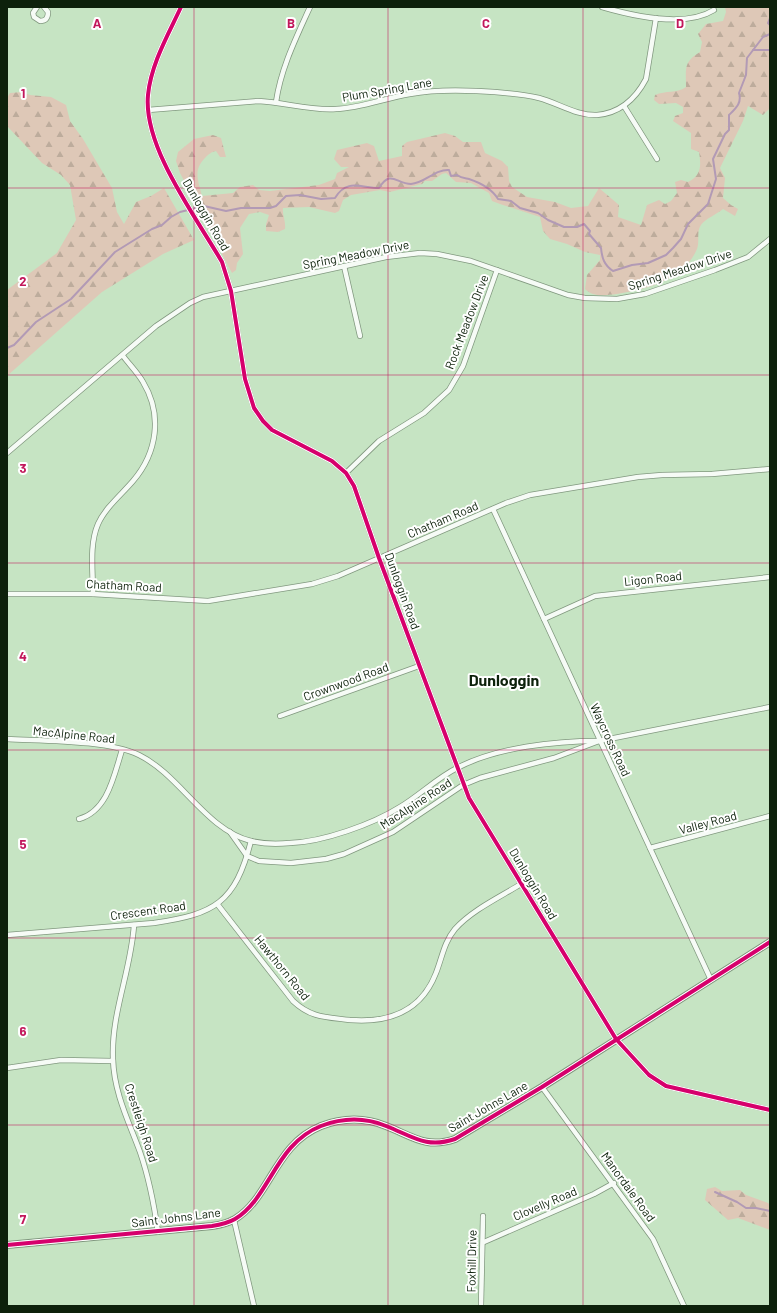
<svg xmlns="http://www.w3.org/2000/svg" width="777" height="1313" font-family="Barlow,sans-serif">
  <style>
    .forest { fill: url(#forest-firs) }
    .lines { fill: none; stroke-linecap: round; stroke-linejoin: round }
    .stream { stroke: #b29ab5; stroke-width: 2 }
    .minor-casing { stroke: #81987f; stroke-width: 6 }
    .tertiary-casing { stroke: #81987f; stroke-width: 8 }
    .minor { stroke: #f6fbf6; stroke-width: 4.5 }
    .tertiary { stroke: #f6fbf6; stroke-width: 5.5 }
    .cycleway-casing { stroke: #fff; stroke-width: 6 }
    .cycleway { stroke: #d6006c; stroke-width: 4 }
    .grid { fill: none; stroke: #c2185b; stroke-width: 1; stroke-opacity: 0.55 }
    .labels { text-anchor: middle; stroke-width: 4; stroke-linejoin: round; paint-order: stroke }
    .street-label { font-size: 12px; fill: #0d210b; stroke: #fff }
    .district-label { font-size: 16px; font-weight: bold; fill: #0d210b; stroke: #fff }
    .grid-label { font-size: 13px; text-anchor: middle; font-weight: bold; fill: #c2185b; stroke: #fff; stroke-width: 4; stroke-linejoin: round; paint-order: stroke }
  </style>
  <defs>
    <pattern id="forest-firs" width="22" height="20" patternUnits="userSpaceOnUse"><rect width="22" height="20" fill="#dec8b7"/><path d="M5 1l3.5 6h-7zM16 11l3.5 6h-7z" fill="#bdac9c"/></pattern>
  </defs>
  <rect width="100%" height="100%" fill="#c6e4c3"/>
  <g class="forest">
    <path d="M725,7H770V108L763,115L748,106L743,121L720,168L725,178L723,198L731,205L738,209L735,216L723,209C717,214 705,219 701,225C696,232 700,241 697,249C684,280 647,289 617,294C606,295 594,298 585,289L587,275L600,260V255L585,252L567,244L550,239L543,231L540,217L500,204L492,201L489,193L471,183L456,182L446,173L442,174L432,181H425L422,184L390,192L380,190L351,195L343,200L339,211L335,213L309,207L283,208C282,215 286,221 285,229L278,232L266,231V224L269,215L260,212L249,214L240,228L243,254L237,263L236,270L232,273L180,173L176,161L178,152L194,139L213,135L221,138L226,157H220L216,151C211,152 209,154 205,158C193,170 198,180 202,196L233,193L240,187L253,185L259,190L270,191L319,185L335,179L337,173L349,167H341L334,159L337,150L367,143L374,146L379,161L402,156V146L407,142L445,133L455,136L463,142H481L485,153L502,161L508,167L509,181L512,187L527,197L555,202L571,208L588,206L599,188L619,205L618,217L641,225L647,205L659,200L665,204L671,201L677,193L675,182L681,180L688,182C702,176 701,164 699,152L691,149V133L673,121L675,116L683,113V107L676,103L659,104L654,100L655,95C666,90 676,94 686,87C686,69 683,62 700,52L702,42L698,34L706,24L723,21L726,12Z"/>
    <polygon points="22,92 30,95 51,97 66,105 70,121 83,139 112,188 117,212 124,224 136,202 151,196 164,188 194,240 163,254 102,292 7,376 7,290 57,253 76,220 70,185 61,175 42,163 7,126 7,98 10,93"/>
    <polygon points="715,1187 722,1191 740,1190 746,1195 768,1203 770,1205 770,1230 738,1218 728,1220 705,1200 707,1189"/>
  </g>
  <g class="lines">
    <g class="stream">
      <polyline points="770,18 768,23 770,25"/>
      <polyline points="753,50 770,50"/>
      <path d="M7,348L14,345L36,322L71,299L115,252L152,229L162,225L171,217L180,212L204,206L226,211L241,208H270L276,206L286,196L300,195L321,199L335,198C347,178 361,188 379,188C391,169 396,184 411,184C425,183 435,169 449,170L451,176L457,175C461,178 464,178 469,179C481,183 492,189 498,199L511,201L520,208L538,213L548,220L564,227H577L584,224L590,231L589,234L601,248C602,258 604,265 613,271L632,265L648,263L666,255L673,248L681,239L688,224L708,204L716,179L713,159L725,134L729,130V115C736,108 742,103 739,93L746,75L747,58L763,37L770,34"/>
      <polyline points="715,1192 737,1202 746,1208 756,1208 770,1211"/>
    </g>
    <defs>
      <g id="minor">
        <path d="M37,7L33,13L34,17L40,21C46,21 48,18 48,12L44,7"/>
        <path d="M181,7C168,35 151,64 148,95C143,147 196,217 222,262L231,291L245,379L254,408L263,421L272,430L332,461L346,473L354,486L379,558L469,798L616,1039L649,1075L666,1086L770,1110"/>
        <path d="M602,7C633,16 685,28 714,10"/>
        <path d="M276,102C281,68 296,38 310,7"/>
        <polyline points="624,106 657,159"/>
        <path d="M148,110L258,101C284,102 310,111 336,109C361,108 385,98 410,94C432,90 454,90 476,91C497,92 519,93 539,98C558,103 577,116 597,115C620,113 636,98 646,79L656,18"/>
        <polyline points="344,266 360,336"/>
        <polyline points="7,453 156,326 190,303 203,297 386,257 420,253 437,254 471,261 568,295 585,298 617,299 645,294 715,270 748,257 770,239"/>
        <polyline points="346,473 379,441 424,413 449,390 463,366 497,270"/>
        <polyline points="493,509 711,980"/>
        <polyline points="7,594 93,594 208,601 312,584 338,576 506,503 530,495 638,477 662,475 712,474 770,469"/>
        <path d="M93,594C93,571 89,545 98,524C105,508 121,495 133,481C157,453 163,415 143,382C138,373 129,364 123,356"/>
        <polyline points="544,619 595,596 770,577"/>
        <polyline points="280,716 419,666"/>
        <path d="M7,739C43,741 108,740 139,755C180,775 206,830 251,841C263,844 278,844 290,843C323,842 373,824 400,807C420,795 437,778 457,768C497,747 555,741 599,741"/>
        <path d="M79,819C108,811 114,775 122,750"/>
        <polyline points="230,832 247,856 259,861 291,863 326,859 344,854 393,832 463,785 480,778 554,758 599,741 770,707"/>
        <polyline points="650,848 770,816"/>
        <path d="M218,905L293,1001C311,1018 326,1017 350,1020C388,1023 421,1012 436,973C442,958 444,942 455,929C472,910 500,897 521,884"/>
        <path d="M134,925C131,971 111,1013 113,1059C114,1093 129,1122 140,1152C149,1178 154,1204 158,1232"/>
        <path d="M7,935L154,923C215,914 235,903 251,841"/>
        <polyline points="7,1068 61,1060 113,1061"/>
        <polyline points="542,1087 653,1239 684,1306"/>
        <polyline points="234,1220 254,1306"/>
        <polyline points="484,1242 594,1194 614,1183"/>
        <polyline points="481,1306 483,1216"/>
      </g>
      <path id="tertiary" d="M7,1245L212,1226C219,1225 228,1223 235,1219C270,1198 275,1144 321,1126C342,1118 364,1117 386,1126C412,1136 426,1149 455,1139L542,1087L770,942"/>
    </defs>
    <use href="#minor" class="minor-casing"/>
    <use href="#tertiary" class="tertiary-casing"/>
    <use href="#minor" class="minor"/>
    <use href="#tertiary" class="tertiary"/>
    <defs>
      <g id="cycleway">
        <path d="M181,7C168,35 151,64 148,95C143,147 196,217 222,262L231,291L245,379L254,408L263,421L272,430L332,461L346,473L354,486L379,558L469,798L616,1039L649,1075L666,1086L770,1110"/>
        <path d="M7,1245L212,1226C219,1225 228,1223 235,1219C270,1198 275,1144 321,1126C342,1118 364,1117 386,1126C412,1136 426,1149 455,1139L542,1087L770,942"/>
      </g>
    </defs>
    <use href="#cycleway" class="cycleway-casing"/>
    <use href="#cycleway" class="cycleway"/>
  </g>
  <path class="grid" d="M194,7V1306M388,7V1306M583,7V1306M7,188H770M7,375H770M7,563H770M7,750H770M7,938H770M7,1125H770"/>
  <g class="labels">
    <g class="street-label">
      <text transform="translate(387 90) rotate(-10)" y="4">Plum Spring Lane</text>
      <text transform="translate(206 215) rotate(60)" y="4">Dunloggin Road</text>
      <text transform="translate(356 255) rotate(-11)" y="4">Spring Meadow Drive</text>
      <text transform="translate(680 270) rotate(-18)" y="4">Spring Meadow Drive</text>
      <text transform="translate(467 322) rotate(-69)" y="4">Rock Meadow Drive</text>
      <text transform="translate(443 520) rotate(-23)" y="4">Chatham Road</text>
      <text transform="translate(653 579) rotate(-6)" y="4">Ligon Road</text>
      <text transform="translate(124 586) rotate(3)" y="4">Chatham Road</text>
      <text transform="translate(402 591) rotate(70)" y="4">Dunloggin Road</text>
      <text transform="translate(346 682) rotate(-20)" y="4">Crownwood Road</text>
      <text transform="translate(74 735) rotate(6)" y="4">MacAlpine Road</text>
      <text transform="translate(610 740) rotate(65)" y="4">Waycross Road</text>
      <text transform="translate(416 804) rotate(-33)" y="4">MacAlpine Road</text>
      <text transform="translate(708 823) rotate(-15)" y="4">Valley Road</text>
      <text transform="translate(533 884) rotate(59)" y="4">Dunloggin Road</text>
      <text transform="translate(148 911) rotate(-8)" y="4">Crescent Road</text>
      <text transform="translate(282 968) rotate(51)" y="4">Hawthorn Road</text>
      <text transform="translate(488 1107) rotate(-30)" y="4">Saint Johns Lane</text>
      <text transform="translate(141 1123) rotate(72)" y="4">Crestleigh Road</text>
      <text transform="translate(628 1187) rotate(54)" y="4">Manordale Road</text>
      <text transform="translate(545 1204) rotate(-23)" y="4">Clovelly Road</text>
      <text transform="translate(176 1218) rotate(-7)" y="4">Saint Johns Lane</text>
      <text transform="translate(472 1261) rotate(-89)" y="4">Foxhill Drive</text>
    </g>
    <g class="district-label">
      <text x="504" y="686">Dunloggin</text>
    </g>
  </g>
  <g class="grid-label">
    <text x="97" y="28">A</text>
    <text x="291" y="28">B</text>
    <text x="486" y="28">C</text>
    <text x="680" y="28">D</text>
    <text x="23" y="98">1</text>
    <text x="23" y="286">2</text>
    <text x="23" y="473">3</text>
    <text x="23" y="661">4</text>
    <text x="23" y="849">5</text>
    <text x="23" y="1036">6</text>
    <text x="23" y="1224">7</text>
  </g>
  <rect width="777" height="1313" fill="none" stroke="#0d210b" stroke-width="16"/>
</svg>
